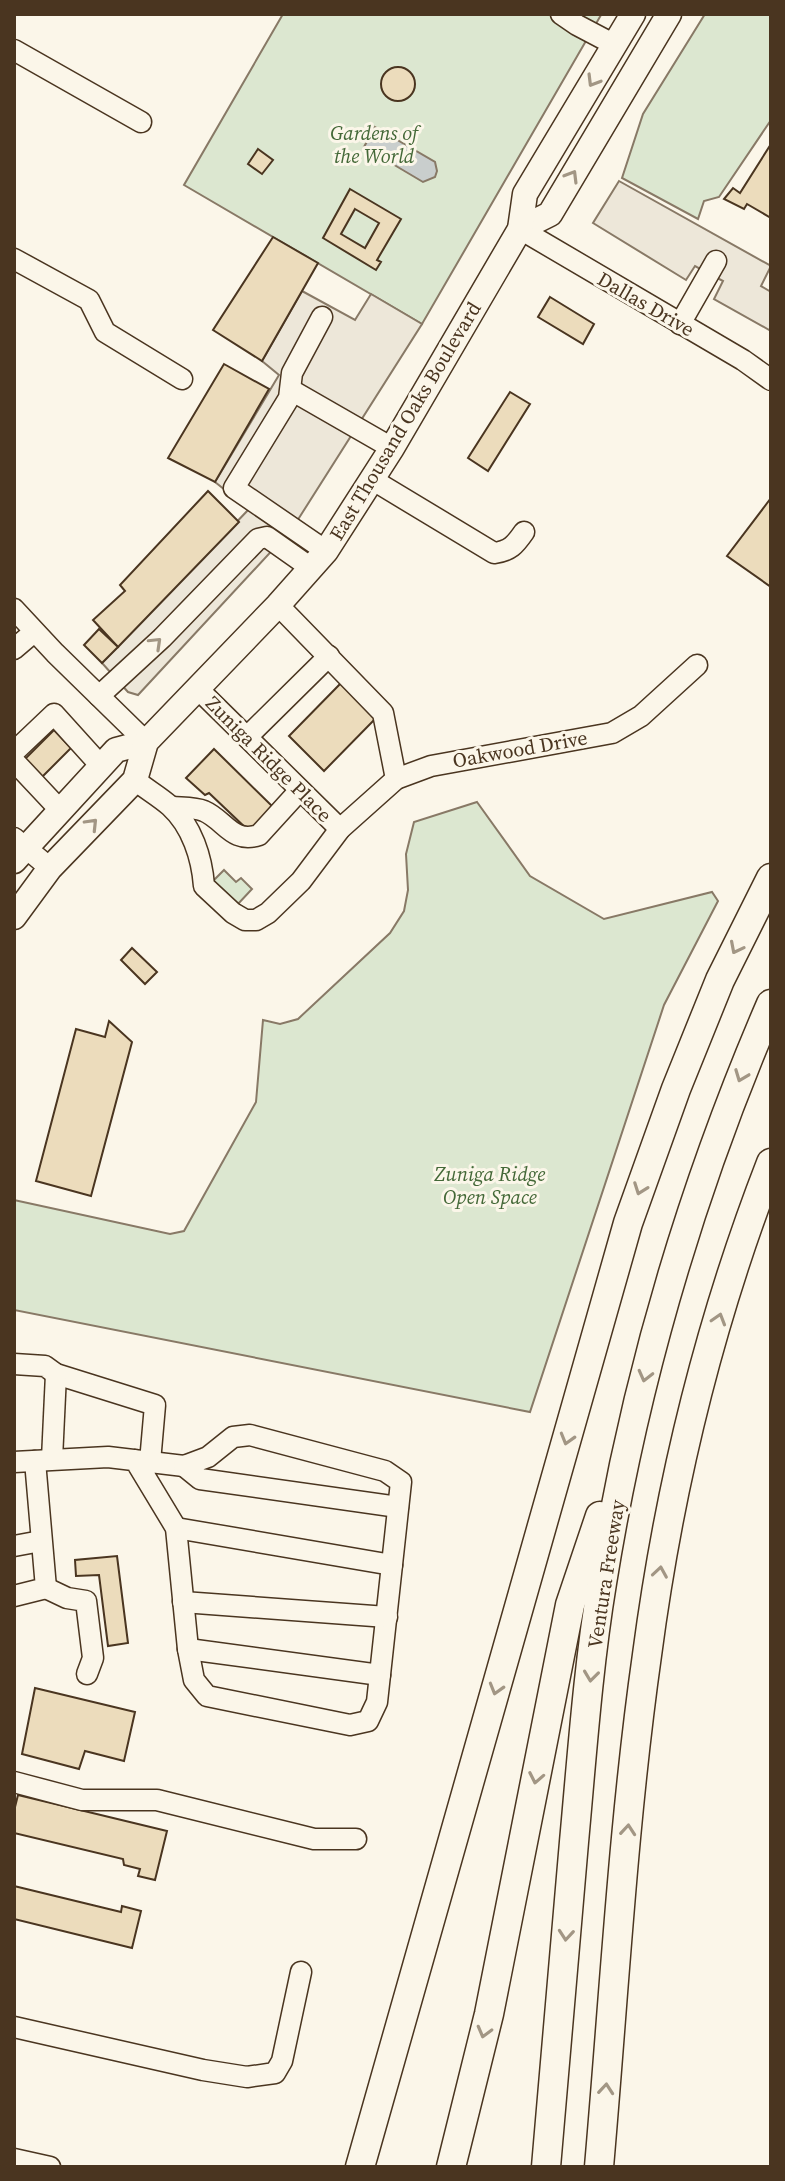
<svg xmlns="http://www.w3.org/2000/svg" width="785" height="2181" font-family="'Source Serif 4',serif">
  <style>
    .green { fill: #dce7d0; stroke: #887966; stroke-width: 2 }
    .parking { fill: #ede7d9; stroke: #887966; stroke-width: 2 }
    .water { fill: #c9cecd; stroke: #887966; stroke-width: 2 }
    .building { fill: #ecdcbc; stroke: #4a3520; stroke-width: 2; fill-rule: evenodd }
    .lines { fill: none; stroke-linecap: round; stroke-linejoin: round }
    .minor-casing { stroke: #4a3520; stroke-width: 23 }
    .major-casing { stroke: #4a3520; stroke-width: 27 }
    .highway-casing { stroke: #4a3520; stroke-width: 31 }
    .minor { stroke: #fbf6e9; stroke-width: 20 }
    .major { stroke: #fbf6e9; stroke-width: 24 }
    .highway { stroke: #fbf6e9; stroke-width: 28 }
    .oneway { stroke: #a29684 }
    .labels { text-anchor: middle; stroke-width: 6; stroke-linejoin: round; paint-order: stroke }
    .park-label { font-size: 20px; font-style: italic; fill: #436837; stroke: #fbf6e9 }
    .street-label { font-size: 20px; fill: #4a3520; stroke: #fbf6e9 }
  </style>
  <rect width="100%" height="100%" fill="#fbf6e9"/>
  <g class="green">
    <polygon points="283,14 601,15 422,324 184,185"/>
    <polygon points="705,14 771,14 771,120 719,197 704,201 698,219 622,178 643,114"/>
    <polygon points="477,802 530,876 604,919 712,892 718,901 664,1005 530,1412 14,1310 14,1200 170,1234 184,1231 256,1102 263,1020 280,1024 298,1019 390,933 404,911 408,890 406,854 414,822"/>
    <polygon points="224,870 236,882 241,878 252,889 237,905 212,882"/>
  </g>
  <g class="parking">
    <polygon points="619,181 771,266 761,286 771,292 771,331 714,299 723,281 695,266 686,280 593,223"/>
    <polygon points="302,291 355,320 371,294 422,324 292,529 138,695 128,692 102,663 249,509 215,482 279,375 262,361"/>
  </g>
  <polygon class="water" points="375,127 435,162 437,171 435,177 423,182 364,147"/>
  <g class="building">
    <circle cx="398" cy="84" r="17"/>
    <polygon points="771,144 771,218 747,204 744,209 724,199 733,188 740,193"/>
    <polygon points="258,149 273,160 262,174 248,164"/>
    <path d="M350,189L401,219L377,260L381,262L376,270L323,238ZM355,209L379,223L365,248L341,234Z"/>
    <polygon points="273,237 318,263 262,361 213,330"/>
    <polygon points="550,297 594,324 583,344 538,317"/>
    <polygon points="224,364 269,389 215,482 168,458"/>
    <polygon points="510,392 530,404 488,471 468,458"/>
    <polygon points="208,491 239,522 118,647 93,620 125,591 120,585"/>
    <polygon points="771,498 771,587 727,556"/>
    <polygon points="99,629 118,647 102,663 84,645"/>
    <polygon points="342,682 377,717 324,771 289,736"/>
    <polygon points="54,730 71,748 41,778 24,760"/>
    <polygon points="214,749 273,807 249,831 209,793 205,795 186,778"/>
    <polygon points="132,948 157,972 145,984 121,960"/>
    <polygon points="109,1021 132,1042 91,1196 36,1181 76,1029 105,1037"/>
    <polygon points="117,1556 128,1643 108,1646 99,1575 76,1576 75,1560"/>
    <polygon points="35,1688 135,1712 124,1761 85,1751 79,1769 22,1754"/>
    <polygon points="18,1795 167,1831 155,1880 138,1876 140,1869 124,1865 123,1859 14,1833 14,1811"/>
    <polygon points="14,1886 121,1912 122,1906 141,1911 132,1948 14,1919"/>
  </g>
  <g class="lines">
    <defs>
      <g id="minor">
        <polyline points="561,14 577,25 615,45"/>
        <polyline points="14,50 141,122"/>
        <polyline points="520,229 743,360 771,380"/>
        <polyline points="14,259 89,300 105,332 182,379"/>
        <polyline points="322,317 292,373 289,398 234,488 326,551"/>
        <polyline points="680,324 716,261"/>
        <polyline points="291,390 392,448"/>
        <path d="M373,480L494,553C510,551 515,545 524,532"/>
        <polyline points="278,605 383,713 396,779"/>
        <polyline points="14,609 55,653 146,742"/>
        <polyline points="14,649 34,632"/>
        <polyline points="198,689 340,829"/>
        <polyline points="99,696 162,638 258,539 267,537 311,568"/>
        <polyline points="247,737 329,656"/>
        <polyline points="14,752 54,714 101,766"/>
        <polyline points="14,761 60,810"/>
        <path d="M135,780C146,789 160,797 170,806C192,826 202,858 204,886L233,913L245,920H256L268,913L301,881L340,829L396,779L431,766L612,733L641,716L697,665"/>
        <path d="M172,807C182,808 194,807 204,811C225,820 232,844 259,835L300,790"/>
        <polyline points="14,838 50,868"/>
        <polyline points="14,1364 45,1366 56,1374 155,1405 150,1462"/>
        <polyline points="52,1459 56,1374"/>
        <polyline points="14,1462 108,1457 184,1466 208,1457 233,1437 250,1435 385,1471 401,1482 377,1702 368,1721 350,1725 207,1696 194,1680 188,1649 176,1528 135,1460"/>
        <polyline points="184,1466 200,1479 398,1507"/>
        <polyline points="176,1528 392,1565"/>
        <polyline points="14,1546 41,1541"/>
        <polyline points="46,1588 67,1598 86,1601 93,1658 87,1674"/>
        <polyline points="14,1596 46,1588 35,1461"/>
        <polyline points="183,1602 387,1617"/>
        <polyline points="188,1649 380,1675"/>
        <polyline points="14,1782 82,1800 157,1800 314,1839 356,1839"/>
        <polyline points="14,2027 203,2070 247,2077 275,2073 282,2061 301,1972"/>
        <polyline points="14,2159 50,2167"/>
      </g>
      <g id="major">
        <polyline points="520,229 550,214 669,14"/>
        <polyline points="14,861 116,750 146,742"/>
        <polyline points="14,917 50,868 135,780 146,742 278,605 326,551 392,448 520,229 525,194 633,14"/>
      </g>
      <g id="highway">
        <polyline points="360,2167 628,1223 676,1089 720,980 771,878"/>
        <polyline points="451,2167 489,2014 570,1605 600,1516"/>
        <path d="M546,2167C555,2059 565,1950 574,1842C582,1755 588,1668 602,1583C634,1384 691,1189 771,1004"/>
        <path d="M599,2167C614,1996 623,1824 647,1655C669,1488 710,1320 771,1163"/>
      </g>
    </defs>
    <use href="#minor" class="minor-casing"/>
    <use href="#major" class="major-casing"/>
    <use href="#highway" class="highway-casing"/>
    <use href="#minor" class="minor"/>
    <use href="#major" class="major"/>
    <use href="#highway" class="highway"/>
  </g>
  <defs><path id="oneway-chevron" d="M-2-3.5L2.5 0L-2 3.5" fill="none" stroke-width="1.6" stroke-linecap="round" stroke-linejoin="round" transform="scale(2)"/></defs>
  <g class="oneway">
    <use href="#oneway-chevron" transform="translate(593 81) rotate(121)"/>
    <use href="#oneway-chevron" transform="translate(572 176) rotate(-59)"/>
    <use href="#oneway-chevron" transform="translate(156 643) rotate(-44)"/>
    <use href="#oneway-chevron" transform="translate(92 824) rotate(-46)"/>
    <use href="#oneway-chevron" transform="translate(736 948) rotate(117)"/>
    <use href="#oneway-chevron" transform="translate(741 1076) rotate(111)"/>
    <use href="#oneway-chevron" transform="translate(640 1189) rotate(110)"/>
    <use href="#oneway-chevron" transform="translate(719 1319) rotate(-73)"/>
    <use href="#oneway-chevron" transform="translate(645 1376) rotate(104)"/>
    <use href="#oneway-chevron" transform="translate(567 1439) rotate(106)"/>
    <use href="#oneway-chevron" transform="translate(660 1572) rotate(-81)"/>
    <use href="#oneway-chevron" transform="translate(591 1676) rotate(97)"/>
    <use href="#oneway-chevron" transform="translate(496 1689) rotate(106)"/>
    <use href="#oneway-chevron" transform="translate(536 1778) rotate(101)"/>
    <use href="#oneway-chevron" transform="translate(628 1830) rotate(-85)"/>
    <use href="#oneway-chevron" transform="translate(566 1935) rotate(95)"/>
    <use href="#oneway-chevron" transform="translate(484 2032) rotate(105)"/>
    <use href="#oneway-chevron" transform="translate(606 2089) rotate(-85)"/>
  </g>
  <g class="labels">
    <g class="park-label">
      <text x="374" y="140">Gardens of<tspan x="374" dy="23">the World</tspan></text>
      <text x="490" y="1181">Zuniga Ridge<tspan x="490" dy="23">Open Space</tspan></text>
    </g>
    <g class="street-label">
      <text transform="translate(646 304) rotate(30)" y="7">Dallas Drive</text>
      <text transform="translate(405 421) rotate(-59)" y="7">East Thousand Oaks Boulevard</text>
      <text transform="translate(520 749) rotate(-10)" y="7">Oakwood Drive</text>
      <text transform="translate(269 759) rotate(45)" y="7">Zuniga Ridge Place</text>
      <text transform="translate(606 1574) rotate(-81)" y="7">Ventura Freeway</text>
    </g>
  </g>
  <rect width="785" height="2181" fill="none" stroke="#4a3520" stroke-width="32"/>
</svg>
